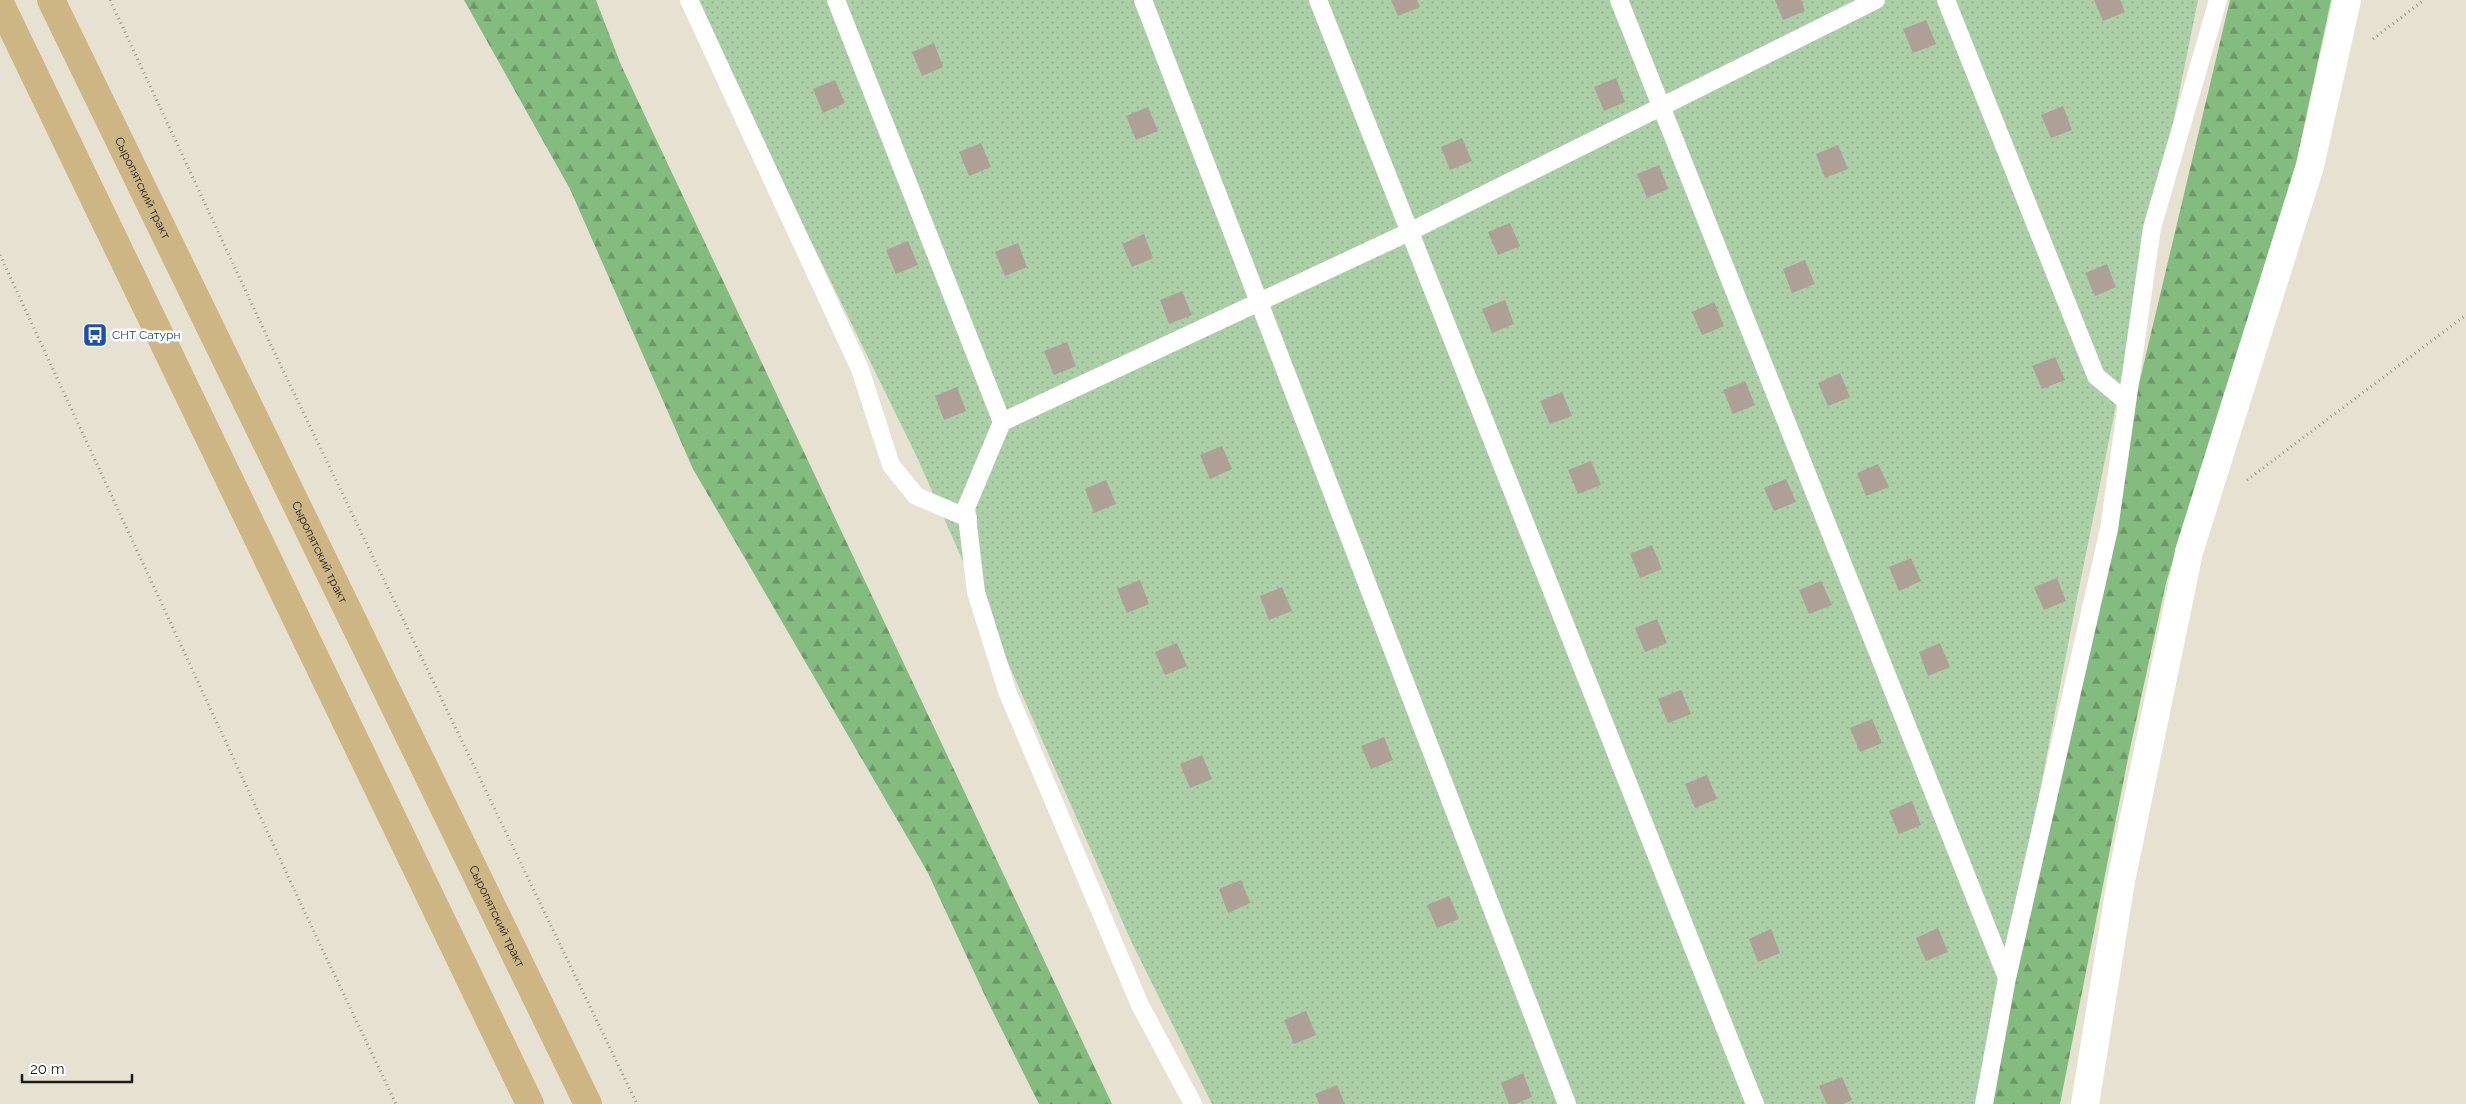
<svg xmlns="http://www.w3.org/2000/svg" width="2466" height="1104" font-family="Raleway,sans-serif">
  <style>
    .forest { fill: url(#forest-firs) }
    .garden { fill: url(#garden-dots) }
    .building { fill: #aea095 }
    .lines { fill: none; stroke-linecap: round; stroke-linejoin: round }
    .path { stroke: #9a968a; stroke-width: 3; stroke-dasharray: 1 4; stroke-linecap: butt }
    .service { stroke: #fff; stroke-width: 18 }
    .minor { stroke: #fff; stroke-width: 28 }
    .primary { stroke: #cdb584; stroke-width: 28 }
    .labels { text-anchor: middle; stroke-width: 5; stroke-linejoin: round; paint-order: stroke }
    .street-label { font-size: 12px; fill: #1d1b16; stroke: #fff }
    .transit-label { font-size: 12px; fill: #164399; stroke: #fff; text-anchor: start }
  </style>
  <defs>
    <pattern id="forest-firs" width="22" height="20" patternUnits="userSpaceOnUse" patternTransform="scale(1.25)"><rect width="22" height="20" fill="#83bc7e"/><path d="M5 1l3.5 6h-7zM16 11l3.5 6h-7z" fill="#6b9866"/></pattern>
    <pattern id="garden-dots" width="8" height="8" patternUnits="userSpaceOnUse" patternTransform="scale(1.25)"><rect width="8" height="8" fill="#abcfa7"/><path d="M2 2h.1M6 6h.1" fill="none" stroke="#93b18f" stroke-width="1.8" stroke-linecap="round"/></pattern>
  </defs>
  <rect width="100%" height="100%" fill="#e6e1d0"/>
  <g class="forest">
    <polygon points="464,0 596,0 621,65 1112,1104 1039,1104 988,1002 927,871 693,469 570,189"/>
    <polygon points="2230,0 2331,0 2296,164 2166,583 2128,758 2060,1104 1990,1104 2023,927 2134,405"/>
  </g>
  <polygon class="garden" points="699,0 2198,0 2077,598 1980,1104 1212,1104 1132,943 916,455 749,115"/>
  <g class="building">
    <polygon points="1391,0 1417,0 1420,7 1398,16"/>
    <polygon points="1775,0 1801,0 1805,11 1783,20"/>
    <polygon points="2094,0 2120,0 2125,12 2103,21"/>
    <polygon points="1926,20 1936,44 1913,53 1903,29"/>
    <polygon points="934,43 943,67 922,76 912,52"/>
    <polygon points="1616,78 1625,102 1604,111 1594,87"/>
    <polygon points="835,80 845,103 823,113 813,89"/>
    <polygon points="2063,106 2072,130 2051,138 2041,115"/>
    <polygon points="1148,107 1158,131 1136,140 1126,116"/>
    <polygon points="1462,138 1472,161 1450,170 1441,147"/>
    <polygon points="981,143 991,167 969,176 959,152"/>
    <polygon points="1838,145 1848,169 1825,178 1816,154"/>
    <polygon points="1659,165 1668,189 1647,198 1637,174"/>
    <polygon points="1510,223 1520,246 1498,255 1488,232"/>
    <polygon points="1144,234 1153,258 1132,267 1122,244"/>
    <polygon points="908,241 918,265 896,274 886,250"/>
    <polygon points="1018,243 1027,267 1005,276 995,252"/>
    <polygon points="1805,260 1815,284 1792,293 1783,269"/>
    <polygon points="2107,264 2116,287 2095,296 2085,273"/>
    <polygon points="1182,291 1192,315 1169,324 1160,300"/>
    <polygon points="1505,300 1514,324 1492,333 1482,309"/>
    <polygon points="1714,302 1724,326 1702,335 1692,312"/>
    <polygon points="1067,342 1076,366 1054,375 1044,351"/>
    <polygon points="2055,357 2065,380 2042,389 2032,366"/>
    <polygon points="1840,373 1850,397 1828,406 1818,383"/>
    <polygon points="1745,381 1755,405 1733,414 1723,390"/>
    <polygon points="957,387 966,411 944,420 935,396"/>
    <polygon points="1562,392 1572,416 1550,424 1540,401"/>
    <polygon points="1222,446 1232,469 1210,479 1200,455"/>
    <polygon points="1591,461 1601,485 1578,494 1568,470"/>
    <polygon points="1878,464 1889,487 1866,496 1857,473"/>
    <polygon points="1786,479 1796,502 1774,511 1764,488"/>
    <polygon points="1106,480 1116,504 1094,513 1085,489"/>
    <polygon points="1652,545 1662,569 1640,578 1630,554"/>
    <polygon points="1911,558 1921,581 1899,591 1889,567"/>
    <polygon points="2057,578 2066,601 2044,610 2034,587"/>
    <polygon points="1140,580 1149,604 1127,613 1117,589"/>
    <polygon points="1821,581 1832,605 1809,614 1799,590"/>
    <polygon points="1282,587 1292,611 1269,620 1260,596"/>
    <polygon points="1657,619 1667,643 1645,652 1635,628"/>
    <polygon points="1177,643 1187,666 1165,675 1155,652"/>
    <polygon points="1940,643 1950,667 1928,676 1919,652"/>
    <polygon points="1681,690 1691,714 1668,723 1658,699"/>
    <polygon points="1872,719 1882,743 1860,752 1850,728"/>
    <polygon points="1384,737 1393,760 1371,769 1361,746"/>
    <polygon points="1202,755 1212,779 1190,788 1180,764"/>
    <polygon points="1707,775 1717,799 1695,808 1685,784"/>
    <polygon points="1912,801 1921,825 1899,834 1889,811"/>
    <polygon points="1241,880 1250,903 1228,913 1219,889"/>
    <polygon points="1449,896 1459,919 1437,928 1427,905"/>
    <polygon points="1938,928 1948,952 1926,961 1916,938"/>
    <polygon points="1771,929 1780,953 1758,962 1749,939"/>
    <polygon points="1306,1011 1316,1035 1294,1044 1284,1020"/>
    <polygon points="1523,1073 1532,1097 1515,1104 1509,1104 1501,1083"/>
    <polygon points="1842,1077 1852,1100 1843,1104 1827,1104 1819,1086"/>
    <polygon points="1337,1085 1345,1104 1319,1104 1315,1094"/>
  </g>
  <g class="lines">
    <g class="path">
      <polyline points="110,0 277,358 637,1104"/>
      <polyline points="2373,39 2424,0"/>
      <polyline points="0,255 306,915 396,1104"/>
      <polyline points="2247,480 2466,315"/>
    </g>
    <g class="service">
      <polyline points="689,0 860,369 891,465 916,496 968,518"/>
      <polyline points="836,0 1002,422 966,508 976,592 1007,691 1140,1005 1193,1104"/>
      <polyline points="1143,0 1567,1104"/>
      <polyline points="1318,0 1755,1104"/>
      <polyline points="1619,0 2007,978 1984,1104"/>
      <polyline points="1946,0 2096,376 2127,402"/>
      <polyline points="1002,422 1409,232 1876,0"/>
      <polyline points="2007,978 2109,529 2152,228 2218,0"/>
    </g>
    <polyline class="minor" points="2085,1104 2121,881 2189,552 2310,166 2347,0"/>
    <g class="primary">
      <path id="s1" d="M51,0L588,1104"/>
      <polyline points="0,3 530,1104"/>
    </g>
  </g>
  <defs>
    <symbol id="bus-square" viewBox="-11 -11 22 22"><rect x="-9" y="-9" width="18" height="18" rx="4" fill="#1a4fb4" stroke="#fff"/><path d="M-5-6H5V4H4V6H2V4H-2V6H-4V4H-5ZM-3.5-4V0h7V-4ZM-3.5 1.2v1.5H-2V1.2ZM2 1.2v1.5H3.5V1.2Z" fill="#fff"/></symbol>
  </defs>
  <g fill-rule="evenodd">
    <use href="#bus-square" x="81" y="321" width="28" height="28"/>
  </g>
  <g class="labels">
    <g class="street-label">
      <text dy="4" stroke="none"><textPath href="#s1" startOffset="209">Сыропятский тракт</textPath></text>
      <text dy="4" stroke="none"><textPath href="#s1" startOffset="614">Сыропятский тракт</textPath></text>
      <text dy="4" stroke="none"><textPath href="#s1" startOffset="1019">Сыропятский тракт</textPath></text>
    </g>
    <g class="transit-label">
      <text x="112" y="339">СНТ Сатурн</text>
    </g>
  </g>
  <path d="M22 1074v8h110v-8" fill="none" stroke="#1d1b16" stroke-width="2.5"/>
  <text x="30" y="1074" font-size="15" fill="#1d1b16" stroke="#ffffff" stroke-width="4" paint-order="stroke">20 m</text>
</svg>
